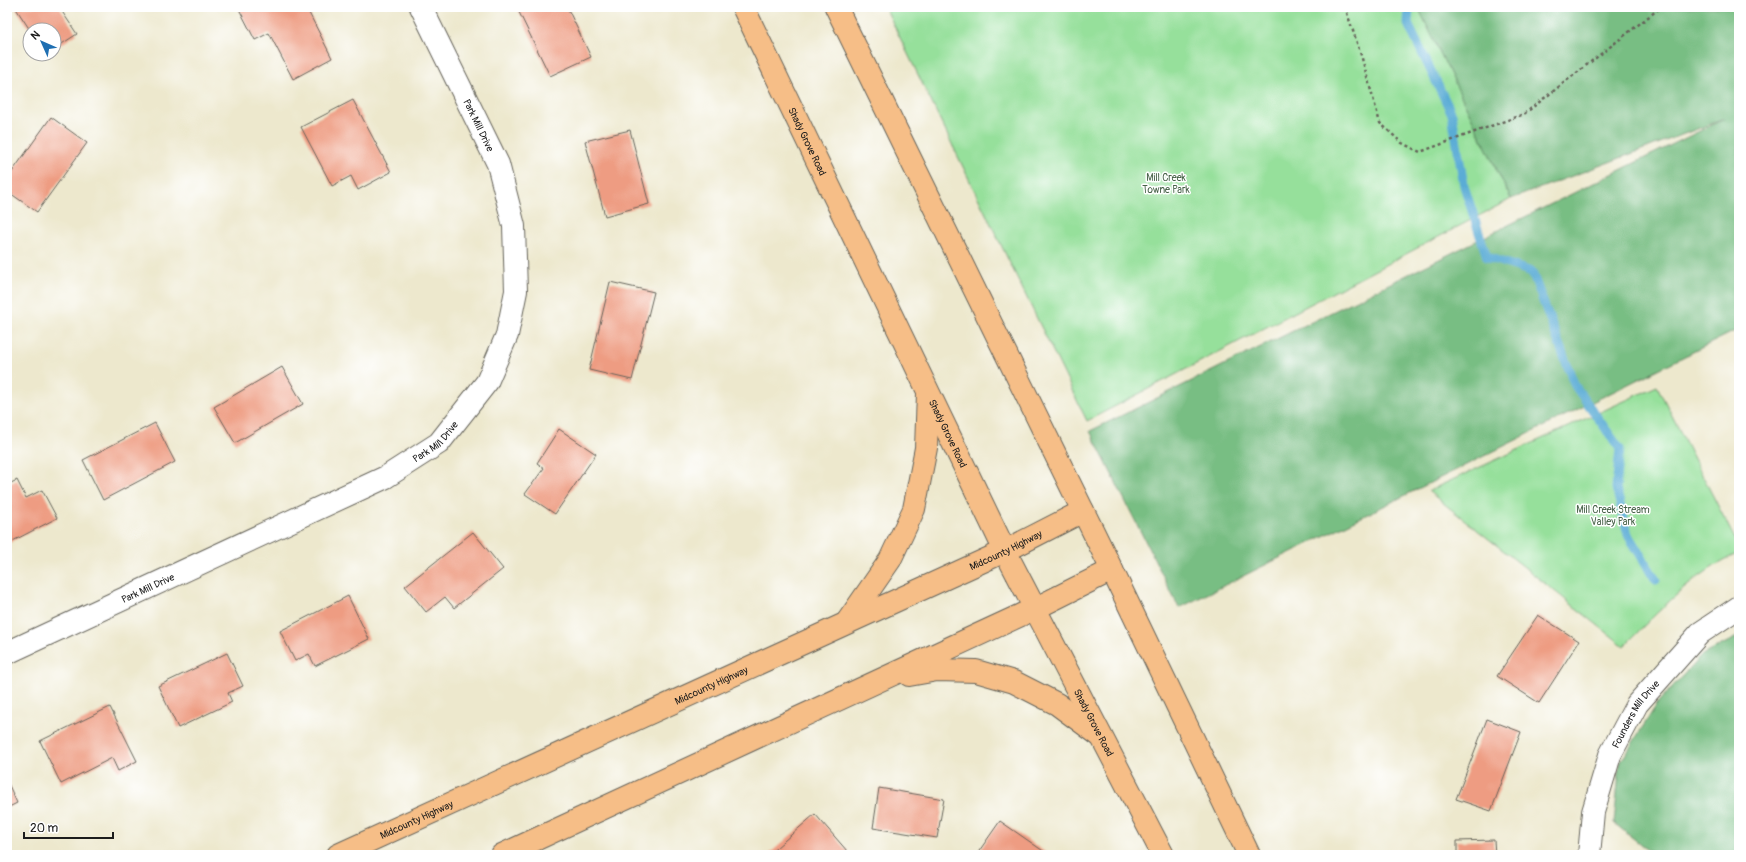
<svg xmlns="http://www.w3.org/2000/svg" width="1746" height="862" font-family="Pangolin,sans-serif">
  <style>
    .green { fill: #96e09b; stroke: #597e5c }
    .forest { fill: #78be83; stroke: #4a6d50 }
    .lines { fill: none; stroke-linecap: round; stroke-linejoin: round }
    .stream { stroke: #5aacd5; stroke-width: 9 }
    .building { fill: #ee9c82 }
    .minor-casing { stroke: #65635a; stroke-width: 24 }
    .major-casing { stroke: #65635a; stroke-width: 24 }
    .path { stroke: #65635a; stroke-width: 2.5; stroke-dasharray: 3 3; stroke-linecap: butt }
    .minor { stroke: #fff; stroke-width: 22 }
    .major { stroke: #f6be87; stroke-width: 22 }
    .labels { text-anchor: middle; stroke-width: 3; stroke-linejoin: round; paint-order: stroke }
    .street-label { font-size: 10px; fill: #1c1c1c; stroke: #fff }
    .park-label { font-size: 10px; fill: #476148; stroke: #fff }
  </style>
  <rect width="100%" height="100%" fill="#fff"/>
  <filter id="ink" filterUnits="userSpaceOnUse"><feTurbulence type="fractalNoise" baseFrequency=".025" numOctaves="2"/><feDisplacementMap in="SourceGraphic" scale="8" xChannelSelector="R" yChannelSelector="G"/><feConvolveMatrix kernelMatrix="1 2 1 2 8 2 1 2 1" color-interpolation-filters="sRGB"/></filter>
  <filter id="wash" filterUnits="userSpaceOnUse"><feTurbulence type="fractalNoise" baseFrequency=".012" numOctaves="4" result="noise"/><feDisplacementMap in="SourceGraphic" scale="16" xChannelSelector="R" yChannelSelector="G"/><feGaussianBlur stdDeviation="0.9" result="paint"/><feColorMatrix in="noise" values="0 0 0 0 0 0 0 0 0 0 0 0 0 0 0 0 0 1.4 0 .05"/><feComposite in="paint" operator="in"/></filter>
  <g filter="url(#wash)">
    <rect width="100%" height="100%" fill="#ede8cd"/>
    <g class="green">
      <polygon points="885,7 1418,7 1511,199 1087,421"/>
      <path d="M1657,386L1739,547V553C1694,573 1658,612 1624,646L1428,491Z"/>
    </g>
    <g class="forest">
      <polygon points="1418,7 1739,7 1739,329 1179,608 1090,431 1724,119 1511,199"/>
      <polygon points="1739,636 1739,855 1654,855 1614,823 1620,763 1659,701 1702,655"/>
    </g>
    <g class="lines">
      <polyline class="stream" points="1409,7 1408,24 1452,114 1464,186 1487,257 1532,272 1575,386 1620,449 1616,488 1628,535 1656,580"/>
    </g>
    <g id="blocks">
      <g class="building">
        <polygon points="15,7 59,7 77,34 54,49 54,30 30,30"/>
        <polygon points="238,7 306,7 332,58 293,79 269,33 255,40"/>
        <polygon points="567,7 591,57 550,76 517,8"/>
        <polygon points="353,100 391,172 358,190 351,176 332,186 301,127"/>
        <polygon points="51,117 87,143 37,212 7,191 7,179"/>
        <polygon points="630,130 649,204 605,216 585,141"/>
        <polygon points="610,282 654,292 632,380 589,370"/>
        <polygon points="282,367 303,404 235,443 214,407"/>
        <polygon points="155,423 175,462 103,500 83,460"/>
        <polygon points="559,429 596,454 555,514 525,494 544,468 537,463"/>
        <polygon points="1739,456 1739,468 1738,468 1736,457"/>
        <polygon points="17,480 26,498 42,490 57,518 7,544 7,485"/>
        <polygon points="473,532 503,569 454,608 445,597 426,612 405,586"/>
        <polygon points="348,596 369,639 315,666 309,654 295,661 280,631"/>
        <polygon points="1538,615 1579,641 1539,703 1497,676"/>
        <polygon points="227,653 243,686 228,693 232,702 178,728 158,686"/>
        <polygon points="110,707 137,761 118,771 112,758 61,784 40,741"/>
        <polygon points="1487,719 1521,732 1491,811 1456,799"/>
        <polygon points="7,781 17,803 7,808"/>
        <polygon points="879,788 944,799 937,838 873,828"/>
        <polygon points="815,814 848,852 844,855 768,855"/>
        <polygon points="1000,821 1049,855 977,854"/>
        <polygon points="1494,840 1495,855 1457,855 1457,841"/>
      </g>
    </g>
  </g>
  <g filter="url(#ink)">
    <use href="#blocks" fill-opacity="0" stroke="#65635a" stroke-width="1"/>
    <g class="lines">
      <defs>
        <g id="minor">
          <path id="s1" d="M7,653L386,477L439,443L487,382L507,335L516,291L514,226L498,164L421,7"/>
          <path id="s2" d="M1589,855L1593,812L1610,755L1637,704L1700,633L1739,607"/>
        </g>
        <g id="major">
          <path id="s3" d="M743,7L1005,551L1163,855"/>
          <polyline points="836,7 1112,570 1249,855"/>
          <polyline points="847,622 890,560 914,509 926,448 928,393"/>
          <polyline points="909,675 937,670 976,671 1014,682 1057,704 1099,735"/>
          <path id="s4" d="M338,855L1005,551L1083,511"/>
          <polyline points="502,855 1036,608 1112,570"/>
        </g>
      </defs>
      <use href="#minor" class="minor-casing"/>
      <use href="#major" class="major-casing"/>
      <polyline class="path" points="1345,7 1361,55 1380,123 1402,143 1420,152 1524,114 1661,7"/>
      <use href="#minor" class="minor"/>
      <use href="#major" class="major"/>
    </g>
  </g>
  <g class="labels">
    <g class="street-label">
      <text transform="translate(479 125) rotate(64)" y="4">Park Mill Drive</text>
      <text dy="4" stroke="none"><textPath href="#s3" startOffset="149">Shady Grove Road</textPath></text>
      <text dy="4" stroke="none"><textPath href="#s3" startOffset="473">Shady Grove Road</textPath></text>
      <text dy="4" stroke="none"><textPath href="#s1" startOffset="479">Park Mill Drive</textPath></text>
      <text dy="4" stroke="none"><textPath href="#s4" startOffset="734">Midcounty Highway</textPath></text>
      <text dy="4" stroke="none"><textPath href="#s1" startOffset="155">Park Mill Drive</textPath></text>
      <text dy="4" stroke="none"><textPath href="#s4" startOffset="410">Midcounty Highway</textPath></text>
      <text dy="4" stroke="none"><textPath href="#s2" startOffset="151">Founders Mill Drive</textPath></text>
      <text dy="4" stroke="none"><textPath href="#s3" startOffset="797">Shady Grove Road</textPath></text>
      <text dy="4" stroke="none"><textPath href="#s4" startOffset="86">Midcounty Highway</textPath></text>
    </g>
    <g class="park-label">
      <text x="1166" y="181">Mill Creek<tspan x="1166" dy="12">Towne Park</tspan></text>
      <text x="1613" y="513">Mill Creek Stream<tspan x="1613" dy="12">Valley Park</tspan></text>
    </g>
  </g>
  <rect width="1746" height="862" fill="none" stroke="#fff" stroke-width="24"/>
  <g transform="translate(42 42) rotate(315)"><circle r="19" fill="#ffffff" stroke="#a4a4a4"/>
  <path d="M0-3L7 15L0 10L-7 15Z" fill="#1f6fb2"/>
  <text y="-6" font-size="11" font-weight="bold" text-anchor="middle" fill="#1c1c1c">N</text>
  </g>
  <path d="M24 832v6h89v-6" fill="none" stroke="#1c1c1c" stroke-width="2"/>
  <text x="30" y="832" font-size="12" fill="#1c1c1c" stroke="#ffffff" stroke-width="3" paint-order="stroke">20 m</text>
</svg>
